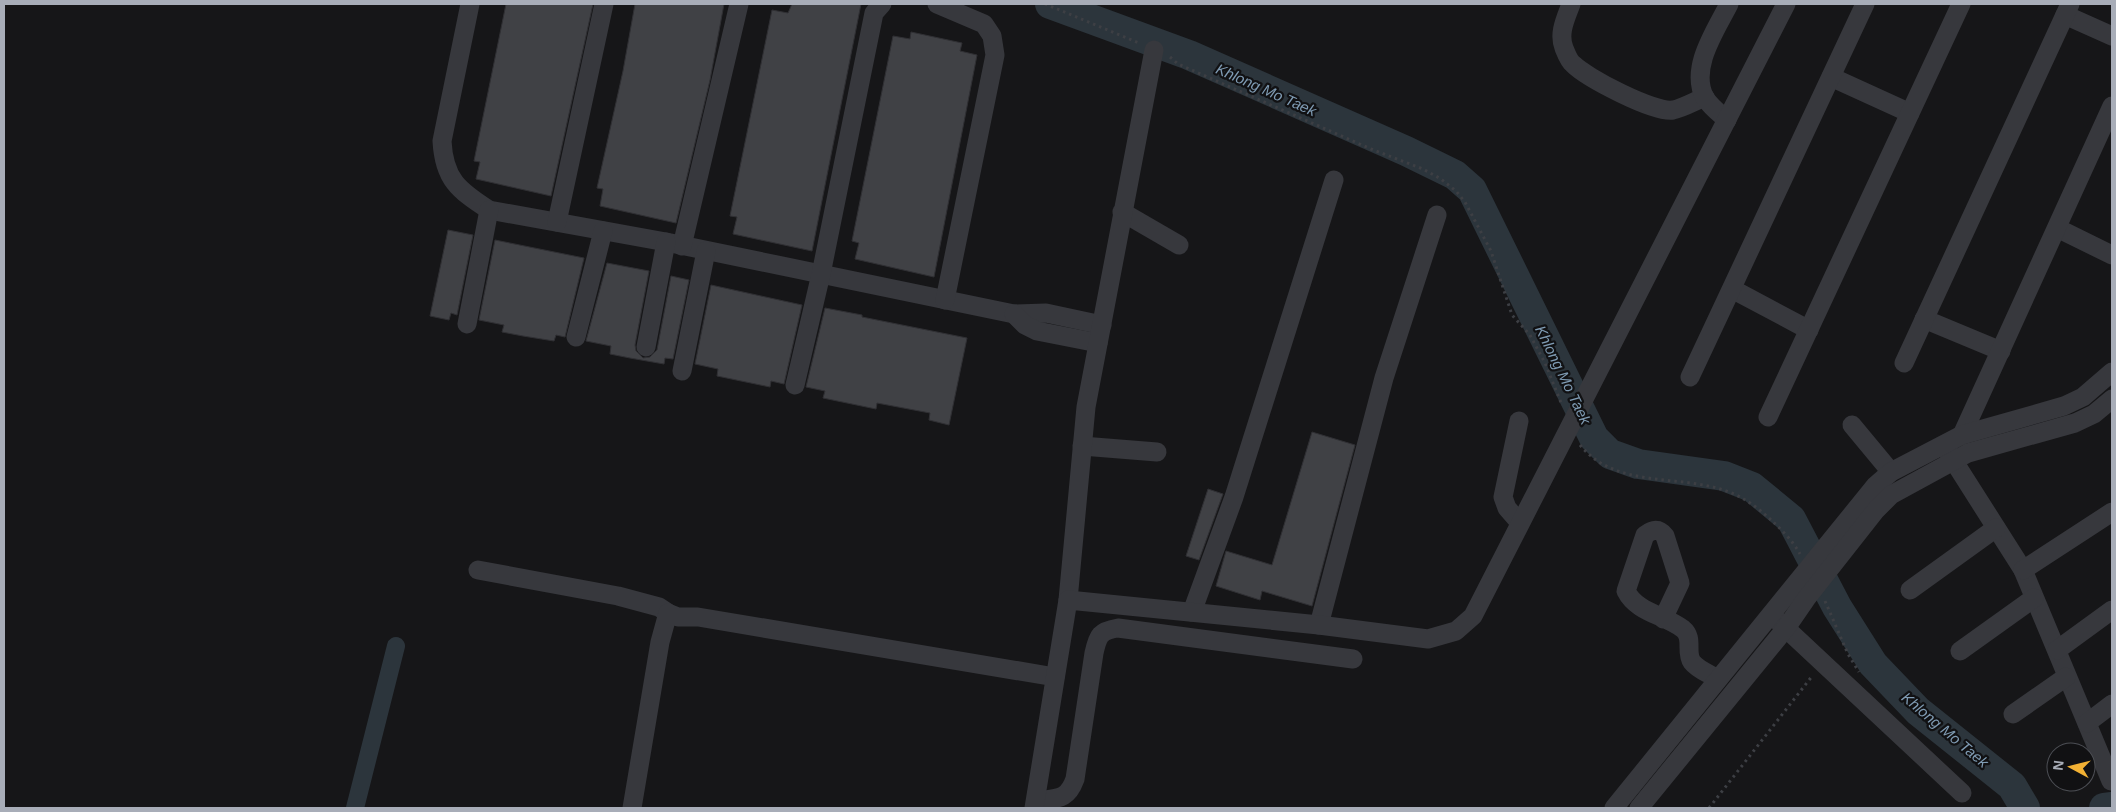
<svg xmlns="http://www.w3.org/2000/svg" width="2116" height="812" font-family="Arial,sans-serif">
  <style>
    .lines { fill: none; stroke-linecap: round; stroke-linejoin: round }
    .canal { stroke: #2c353c; stroke-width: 18 }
    .river { stroke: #2c353c; stroke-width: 30 }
    .building { fill: #404145; stroke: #303034 }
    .path { stroke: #3d3f44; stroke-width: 3; stroke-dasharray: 2.5 4; stroke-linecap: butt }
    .minor { stroke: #37383d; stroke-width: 19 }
    .labels { text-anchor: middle; stroke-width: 4.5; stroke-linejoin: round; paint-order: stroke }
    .water-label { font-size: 15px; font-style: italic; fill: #7f9bb3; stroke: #111113 }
  </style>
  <rect width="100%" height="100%" fill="#161618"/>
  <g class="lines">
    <polyline class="canal" points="355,808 396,646"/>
    <g class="river">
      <polyline points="1050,4 1189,55 1406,151 1455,175 1472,190 1594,438 1610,454 1638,464 1724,476 1752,487 1791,519 1837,607 1873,664 1918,711 2012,786 2025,808"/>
      <polyline points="2104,808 2112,807"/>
    </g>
  </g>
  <g class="building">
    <polygon points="506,4 593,4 551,196 476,179 480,162 474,161"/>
    <polygon points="635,4 724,4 710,80 676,223 600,206 603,189 597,188 623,71"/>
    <polygon points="792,4 861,4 812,251 733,234 737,217 730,216 772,10 788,13"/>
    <polygon points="911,32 962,43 960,51 977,55 934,277 855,259 859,243 852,241 893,36 910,39"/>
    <polygon points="448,230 473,235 457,315 451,313 449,320 430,316"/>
    <polygon points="495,240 584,258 565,337 556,335 554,341 523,336 502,332 504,325 479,320"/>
    <polygon points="607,263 649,271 635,345 636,351 643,358 650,357 657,350 671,276 689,280 673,359 665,358 664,364 630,358 610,354 611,346 586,341"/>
    <polygon points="711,285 802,305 784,384 771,381 770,387 717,376 718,369 695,364"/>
    <polygon points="825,308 862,315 862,317 967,338 949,425 929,420 930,413 877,403 876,409 823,398 825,391 806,387"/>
    <polygon points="1312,432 1355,445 1312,606 1262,591 1260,600 1216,586 1226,551 1272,565"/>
    <polygon points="1208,489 1223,494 1199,560 1186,556"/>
  </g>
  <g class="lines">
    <g class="path">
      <polyline points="1045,4 1139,43"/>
      <polyline points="1170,57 1178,64 1371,149 1423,169 1441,179 1456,191 1465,202 1491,251 1512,315 1530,335 1545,363 1562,405"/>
      <path d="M1580,445C1617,490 1680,473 1729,492C1745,498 1758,508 1770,519C1781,529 1793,541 1800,554"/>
      <polyline points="1825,601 1848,654 1859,672"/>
      <polyline points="1709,808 1813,675"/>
    </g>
    <g class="minor">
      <path d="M470,4L442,141C444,179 458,190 489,210L666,242L1014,314L1046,313L1102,325"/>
      <polyline points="937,4 984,24 992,36 995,55 945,300"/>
      <path d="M1571,4C1566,18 1558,33 1564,48C1566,53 1569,61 1573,64C1587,78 1654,113 1673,110C1683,108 1695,101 1705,97"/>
      <polyline points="2065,15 2112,36"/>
      <polyline points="1831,77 1910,113"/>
      <path d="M1727,120C1719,113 1711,107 1705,98C1689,68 1716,30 1729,4"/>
      <polyline points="1122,212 1179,245"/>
      <polyline points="557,222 604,4"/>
      <polyline points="2057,228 2112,255"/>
      <polyline points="682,246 739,4"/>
      <polyline points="1732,289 1809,330"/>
      <polyline points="1014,314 1025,325 1037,331 1098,343"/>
      <polyline points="1924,319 2001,351"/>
      <polyline points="467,324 489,210"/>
      <polyline points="576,337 603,231"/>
      <polyline points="646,347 666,242"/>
      <polyline points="1904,363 2070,4"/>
      <polyline points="682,371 706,251"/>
      <polyline points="1690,377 1865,4"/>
      <polyline points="795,385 821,274 874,13 882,4"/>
      <polyline points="1768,417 1961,4"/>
      <polyline points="1519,421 1503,497 1507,508 1520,523"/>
      <polyline points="1852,425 1891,472"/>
      <polyline points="1962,435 2112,106"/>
      <polyline points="1082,446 1157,452"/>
      <polyline points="1948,452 2023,570 2111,781"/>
      <polyline points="478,570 618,596 659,607 668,613"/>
      <polyline points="2023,570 2112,512"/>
      <polyline points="1910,590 1996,528"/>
      <polyline points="1068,600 1086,407 1154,50"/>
      <polyline points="1192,612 1234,497 1334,180"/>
      <path d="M1663,619L1680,583L1665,536C1659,528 1653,529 1645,535L1626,591C1637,613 1665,615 1683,629C1694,638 1685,652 1692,662C1698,670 1710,674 1718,679"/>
      <polyline points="1777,620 1962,793"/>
      <polyline points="1319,625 1384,378 1437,215"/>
      <polyline points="2057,650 2112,610"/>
      <polyline points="1960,651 2034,598"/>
      <polyline points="2013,714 2066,677"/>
      <polyline points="2087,723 2112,704"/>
      <path d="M1036,801C1057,798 1067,801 1075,779L1094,653C1098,635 1100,631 1118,628L1353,659"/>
      <polyline points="632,808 660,642 668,613 678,617 698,617 1055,677"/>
      <polyline points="1034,808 1068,600 1319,625 1428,639 1456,631 1473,616 1786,4"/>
      <polyline points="1614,808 1875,486 1891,472 1962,435 2064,406 2083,397 2112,372"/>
      <polyline points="1639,808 1786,628 1806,599 1876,510 1891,495 1968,453 2075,423 2094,414 2112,399"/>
    </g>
  </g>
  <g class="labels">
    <g class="water-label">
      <text transform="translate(1266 90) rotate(24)" y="5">Khlong Mo Taek</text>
      <text transform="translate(1563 375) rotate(64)" y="5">Khlong Mo Taek</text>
      <text transform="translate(1945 730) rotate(40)" y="5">Khlong Mo Taek</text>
    </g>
  </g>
  <rect width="2116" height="812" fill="none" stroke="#a8adb8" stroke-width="10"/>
  <g transform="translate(2071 767) rotate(277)"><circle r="24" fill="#111113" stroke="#4d4f55"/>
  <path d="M0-4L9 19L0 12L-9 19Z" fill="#f2b134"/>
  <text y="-8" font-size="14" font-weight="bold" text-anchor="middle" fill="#a8adb8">N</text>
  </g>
</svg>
